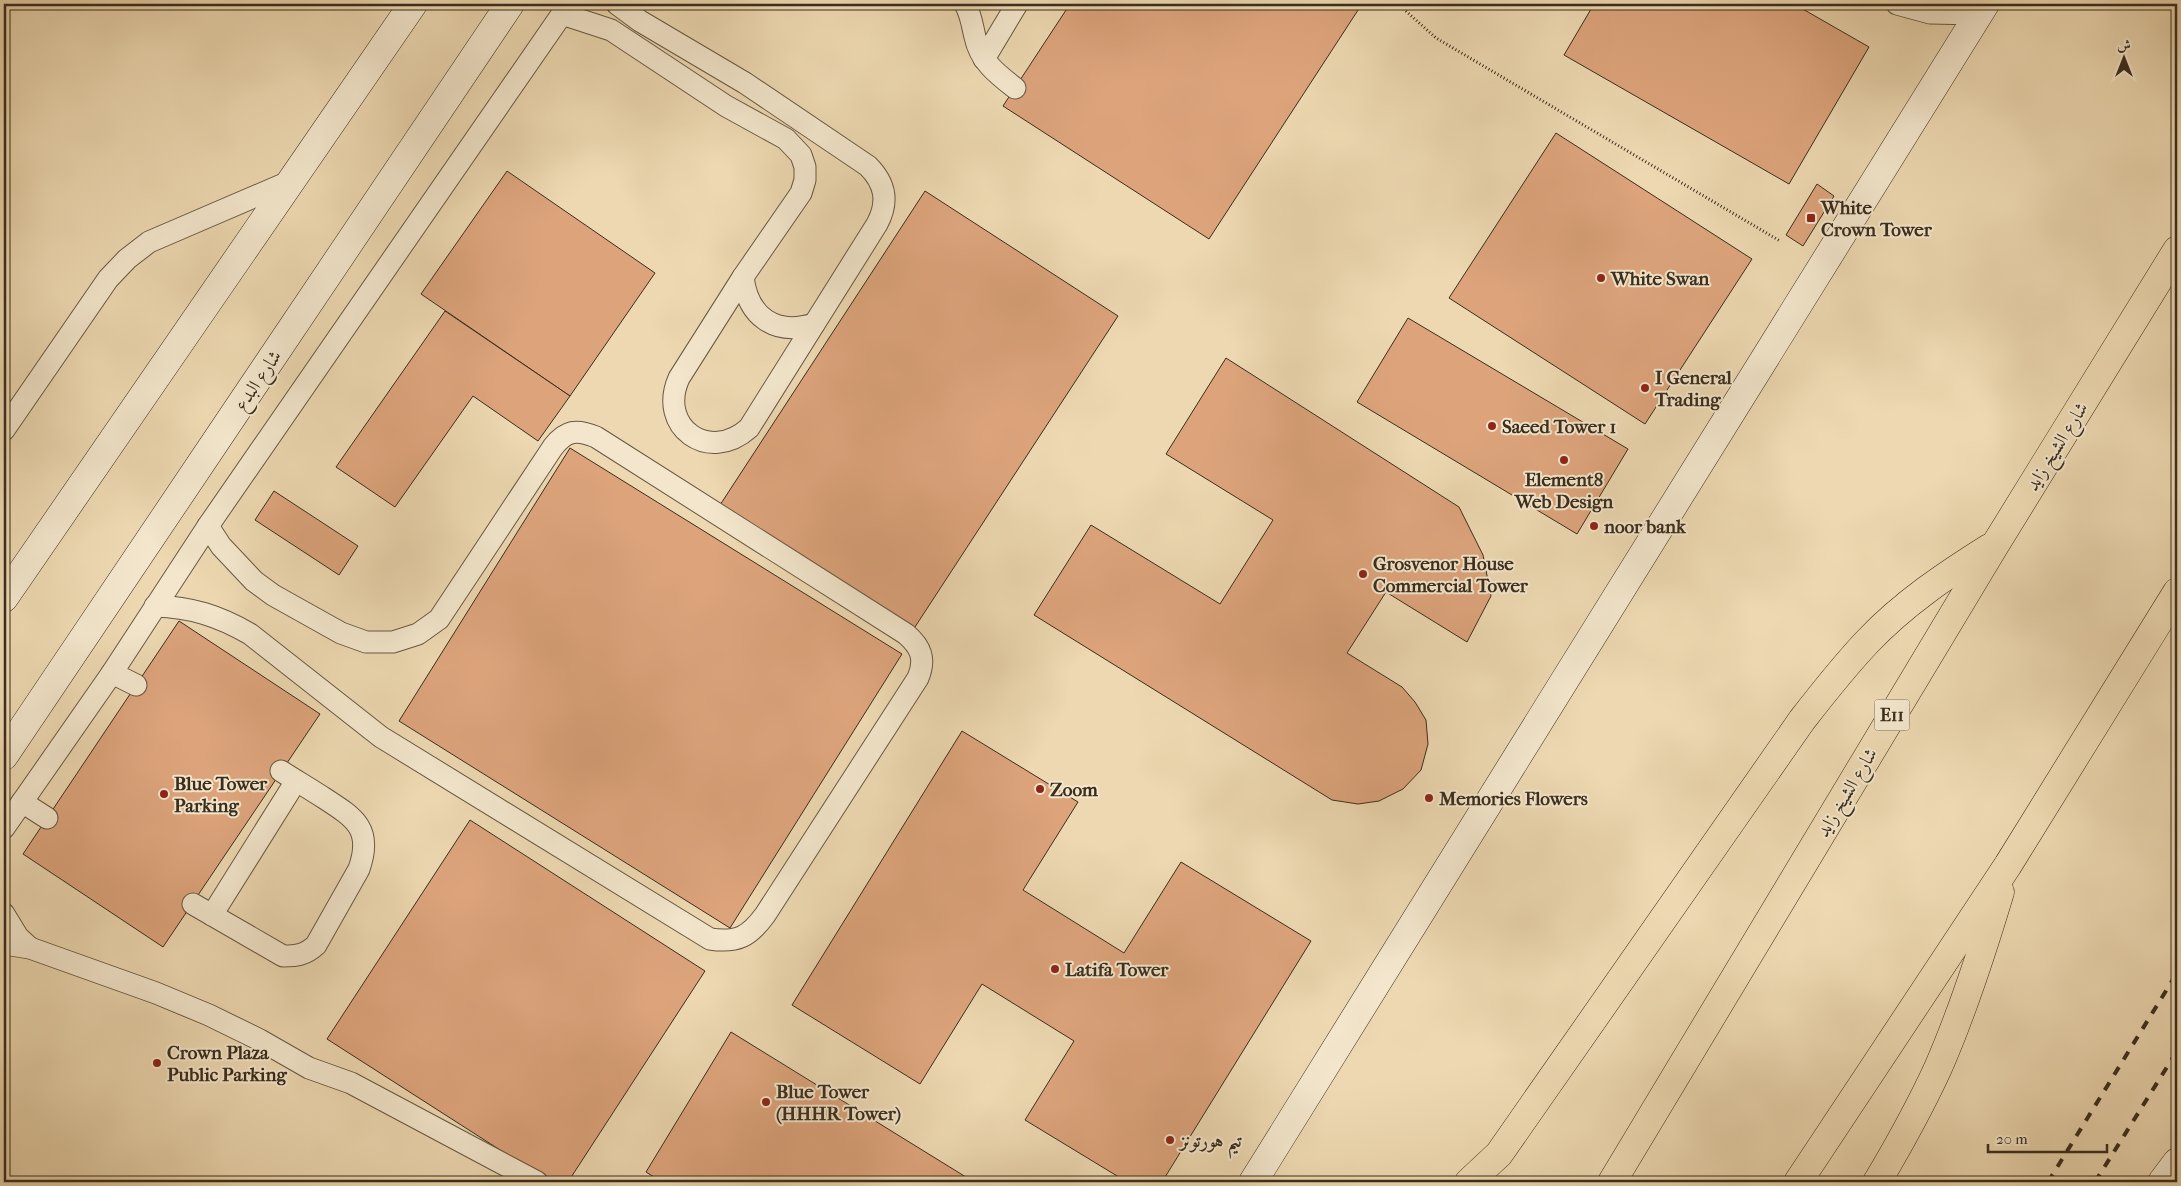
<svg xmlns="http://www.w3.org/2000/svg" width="2181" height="1186" font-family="'IM FELL French Canon',Amiri,serif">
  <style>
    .building { fill: #dda47c; stroke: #3a2d1e }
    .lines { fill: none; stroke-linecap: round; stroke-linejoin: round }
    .lane-casing { stroke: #675843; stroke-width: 23 }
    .secondary-casing { stroke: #3a2d1e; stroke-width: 29 }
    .highway-casing { stroke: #3a2d1e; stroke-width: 29 }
    .path { stroke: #3a2d1e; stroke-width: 3; stroke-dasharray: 1 2.5; stroke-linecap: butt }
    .lane { stroke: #f3e6cc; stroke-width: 21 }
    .secondary { stroke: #f3e6cc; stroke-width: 28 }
    .highway { stroke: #edd8b1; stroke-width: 28 }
    .rail { stroke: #3a2d1e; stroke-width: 4; stroke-dasharray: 9 9; stroke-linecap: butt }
    .poi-dot { fill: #8f2418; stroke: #f3e6cc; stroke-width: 2 }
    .labels { text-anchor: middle; stroke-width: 4; stroke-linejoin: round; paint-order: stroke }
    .shield { fill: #f3e6cc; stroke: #726452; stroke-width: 1 }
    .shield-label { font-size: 18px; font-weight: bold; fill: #3a2d1e }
    .poi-label { font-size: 19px; font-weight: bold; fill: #3a2d1e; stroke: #f3e6cc; text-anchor: start }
    .street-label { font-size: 19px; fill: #3a2d1e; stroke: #f3e6cc }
  </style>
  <rect width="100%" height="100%" fill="#edd8b1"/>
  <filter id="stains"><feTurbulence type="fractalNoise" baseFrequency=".004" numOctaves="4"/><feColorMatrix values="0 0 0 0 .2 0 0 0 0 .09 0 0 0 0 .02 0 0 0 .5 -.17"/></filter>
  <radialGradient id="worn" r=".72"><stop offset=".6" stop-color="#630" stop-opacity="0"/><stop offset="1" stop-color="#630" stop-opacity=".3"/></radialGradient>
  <g class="building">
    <polygon points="1070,4 1362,4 1209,239 1003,106"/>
    <polygon points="1594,4 1794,4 1869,47 1789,184 1564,55"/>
    <polygon points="1556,133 1752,259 1645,424 1449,298"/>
    <polygon points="507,171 655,273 570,396 421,294"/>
    <polygon points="1817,184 1834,196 1803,246 1786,235"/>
    <polygon points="925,191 1118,316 913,630 720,505"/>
    <polygon points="445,311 570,396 538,441 473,396 395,507 336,467"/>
    <polygon points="1408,318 1628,449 1577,534 1357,402"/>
    <polygon points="1226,358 1459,507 1483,555 1491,596 1467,642 1386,592 1347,653 1402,687 1415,702 1426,720 1428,744 1421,770 1403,789 1379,801 1358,804 1332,800 1034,615 1091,525 1220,604 1273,520 1166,454"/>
    <polygon points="570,448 902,654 730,928 399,721"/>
    <polygon points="274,491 358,546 339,575 255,520"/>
    <polygon points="179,621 320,714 163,947 23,854"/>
    <polygon points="962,731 1078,802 1023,890 1124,953 1181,862 1311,941 1162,1182 1127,1182 1025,1120 1074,1041 982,984 920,1084 792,1005"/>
    <polygon points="470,820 705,971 568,1182 550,1182 327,1039"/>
    <polygon points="731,1032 974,1182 662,1182 646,1172"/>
  </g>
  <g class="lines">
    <defs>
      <g id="lane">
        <path d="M965,4C971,14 972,25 975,37C980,61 997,74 1015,88"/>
        <polyline points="1897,4 1930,13 1978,14"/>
        <path d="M562,14L611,30L726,106L786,139L801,155L805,167V180L801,193L743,277L679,378C657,427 709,464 749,428L877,224C889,202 885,183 868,166L745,83L640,21L617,4"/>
        <polyline points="984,59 1017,4"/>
        <path d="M743,277C748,317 775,336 814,324"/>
        <polyline points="4,430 108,279 127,259 149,242 291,181"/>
        <path d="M155,606C191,607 219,616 250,634L381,737L710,939C737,943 749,937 765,915L918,678C926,659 921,647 906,634L596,437C577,429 566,430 553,447L439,619L418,634L393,642H366L341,633L273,595L254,581L221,546L208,526"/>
        <polyline points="112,673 136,685"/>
        <polyline points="22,802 47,818"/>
        <polyline points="4,828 112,673 208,526 562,14 567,4"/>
        <path d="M193,904L283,956C297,956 305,955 316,945L359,869C373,829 355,818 324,798C310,789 295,780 281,771"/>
        <polyline points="4,914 18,937 30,948"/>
        <polyline points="212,915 296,781"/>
        <polyline points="4,944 30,948 156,993 209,1015 260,1040 309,1068 351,1083 537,1182"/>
      </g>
      <g id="secondary">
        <polyline points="4,598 413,4"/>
        <polyline points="4,756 510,4"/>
        <polyline points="1253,1182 1985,4"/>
        <polyline points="2162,1182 2177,1162"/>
      </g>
      <g id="highway">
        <path d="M1469,1182L1499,1154L1802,720C1823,693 1844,666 1868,641C1903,604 1946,575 1989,548"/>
        <polyline points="1612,1182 1995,545 2177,250"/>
        <polyline points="1798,1182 2008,865 2177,592"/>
        <path d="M1877,1182C1899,1145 1920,1107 1938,1068C1963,1011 1982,952 2000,892"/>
      </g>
    </defs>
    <use href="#lane" class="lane-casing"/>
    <use href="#secondary" class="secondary-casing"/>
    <use href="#highway" class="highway-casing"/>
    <polyline class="path" points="1398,4 1436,38 1780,241"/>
    <use href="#lane" class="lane"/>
    <use href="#secondary" class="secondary"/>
    <use href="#highway" class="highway"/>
    <g class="rail">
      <polyline points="2048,1182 2177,973"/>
      <polyline points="2095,1182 2177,1051"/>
    </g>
  </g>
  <g class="poi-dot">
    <rect x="1806" y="213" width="10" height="10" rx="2.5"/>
    <circle cx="1601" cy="278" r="5"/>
    <circle cx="1645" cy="388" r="5"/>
    <circle cx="1492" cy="426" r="5"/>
    <circle cx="1564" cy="460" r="5"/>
    <circle cx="1594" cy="526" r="5"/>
    <circle cx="1363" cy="574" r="5"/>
    <circle cx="1040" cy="789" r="5"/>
    <circle cx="164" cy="794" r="5"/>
    <circle cx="1429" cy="798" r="5"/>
    <circle cx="1055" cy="969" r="5"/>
    <circle cx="157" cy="1063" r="5"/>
    <circle cx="766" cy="1102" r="5"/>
    <circle cx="1170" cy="1140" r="5"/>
  </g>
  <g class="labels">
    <rect class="shield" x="1874.5" y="699.5" width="35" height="31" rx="4"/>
    <g class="shield-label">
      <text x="1892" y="721">E11</text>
    </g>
    <g class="poi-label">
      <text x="1821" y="214">White<tspan x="1821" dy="22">Crown Tower</tspan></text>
      <text x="1611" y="285">White Swan</text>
      <text x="1655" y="384">I General<tspan x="1655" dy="22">Trading</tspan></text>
      <text x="1502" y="433">Saeed Tower 1</text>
      <text x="1564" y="486" text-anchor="middle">Element8<tspan x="1564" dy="22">Web Design</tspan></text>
      <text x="1604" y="533">noor bank</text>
      <text x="1373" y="570">Grosvenor House<tspan x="1373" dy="22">Commercial Tower</tspan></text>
      <text x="174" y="790">Blue Tower<tspan x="174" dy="22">Parking</tspan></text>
      <text x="1050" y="796">Zoom</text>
      <text x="1439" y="805">Memories Flowers</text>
      <text x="1065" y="976">Latifa Tower</text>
      <text x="167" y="1059">Crown Plaza<tspan x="167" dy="22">Public Parking</tspan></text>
      <text x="776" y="1098">Blue Tower<tspan x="776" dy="22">(HHHR Tower)</tspan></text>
      <text x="1180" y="1147">تيم هورتونز</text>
    </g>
    <g class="street-label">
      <text transform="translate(257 380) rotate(-56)" y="7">شارع البدع</text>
      <text transform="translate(2056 446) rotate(-58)" y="7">شارع الشيخ زايد</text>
      <text transform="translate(1846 792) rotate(-59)" y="7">شارع الشيخ زايد</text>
    </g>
  </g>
  <rect width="2181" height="1186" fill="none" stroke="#edd8b1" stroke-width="20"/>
  <rect x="5" y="5" width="2171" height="1176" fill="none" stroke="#3a2d1e" stroke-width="2.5"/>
  <rect x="10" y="10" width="2161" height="1166" fill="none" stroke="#3a2d1e"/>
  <g transform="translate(2124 58)" stroke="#f3e6cc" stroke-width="4" paint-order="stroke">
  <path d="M0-4L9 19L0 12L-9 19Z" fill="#3a2d1e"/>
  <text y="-8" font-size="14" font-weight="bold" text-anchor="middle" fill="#3a2d1e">ش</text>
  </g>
  <path d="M1988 1144v8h119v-8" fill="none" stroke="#3a2d1e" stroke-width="2.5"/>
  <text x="1996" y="1144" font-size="15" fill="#3a2d1e" stroke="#f3e6cc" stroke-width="4" paint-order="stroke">20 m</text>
  <rect width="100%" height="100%" filter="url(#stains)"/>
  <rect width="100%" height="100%" fill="url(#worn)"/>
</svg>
